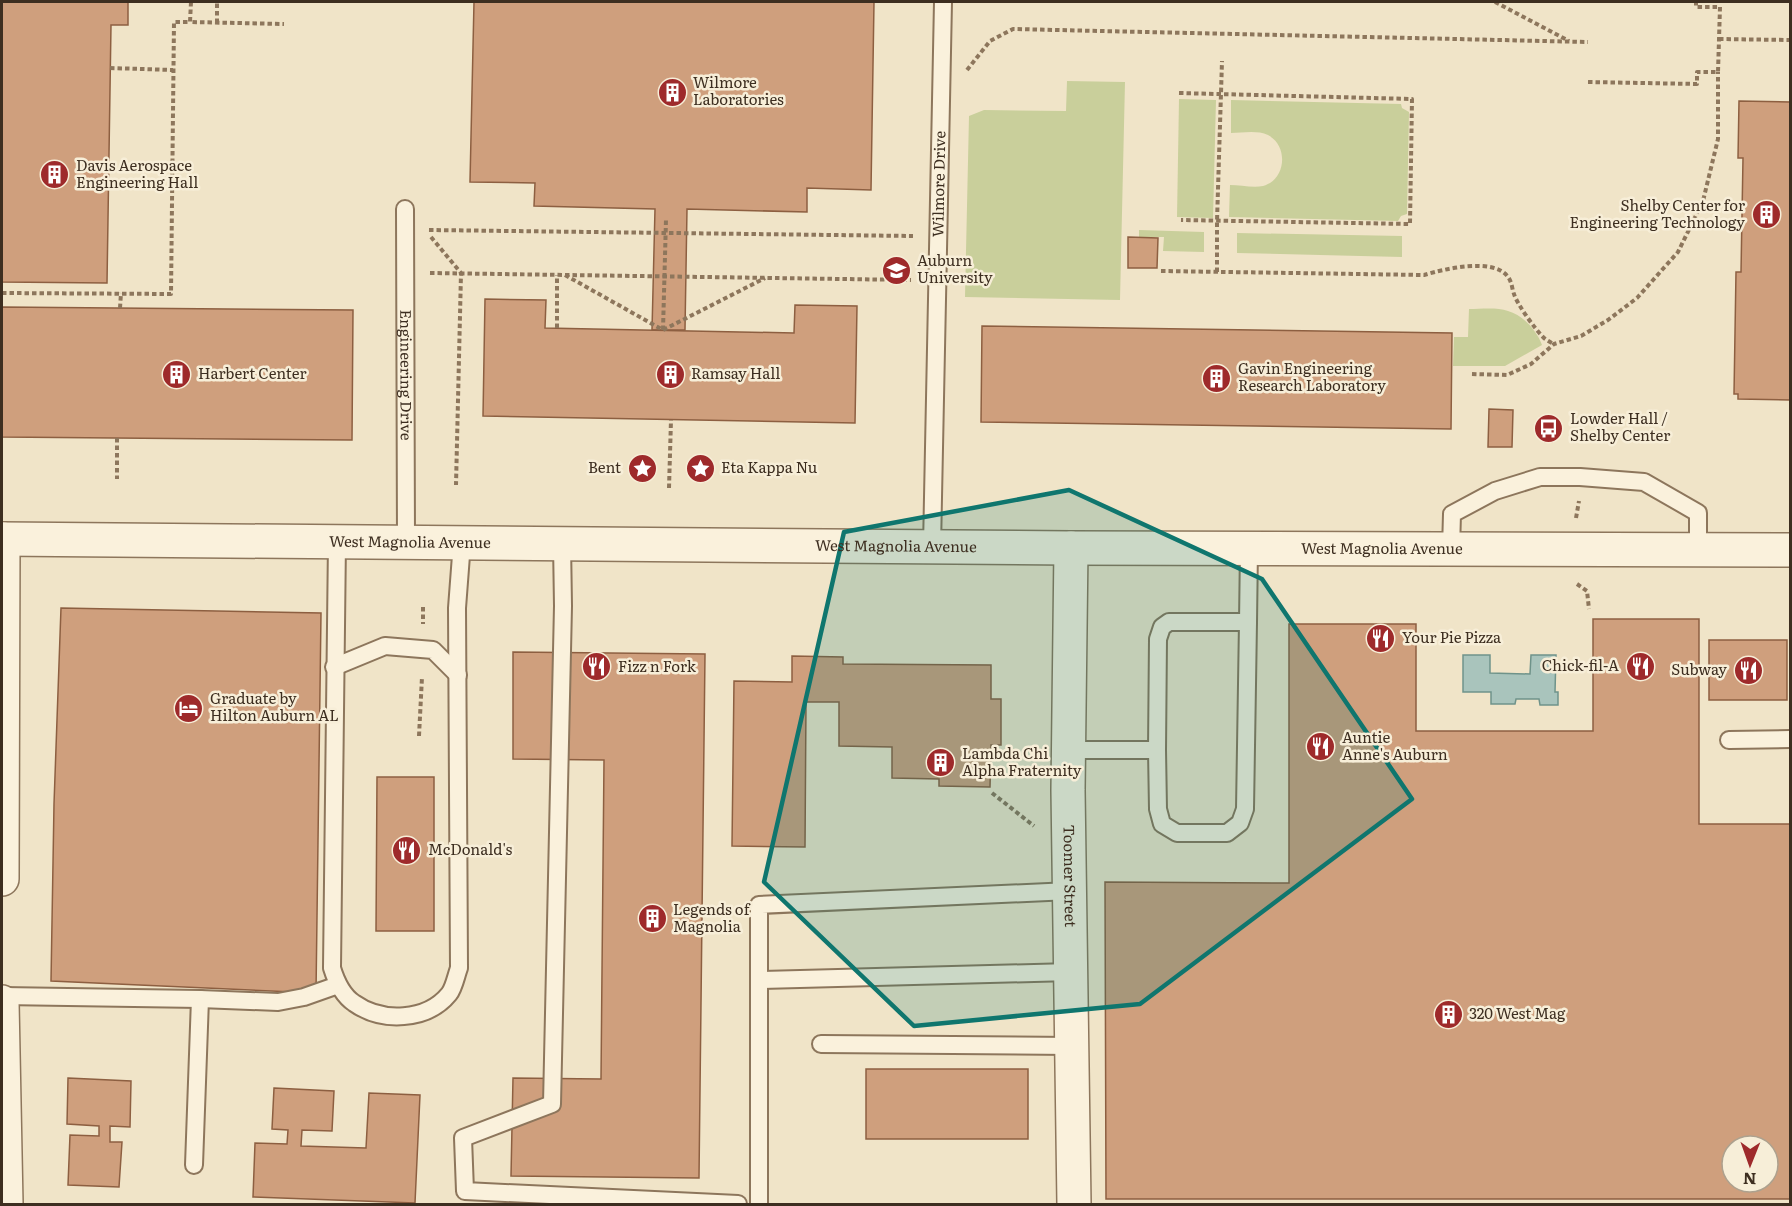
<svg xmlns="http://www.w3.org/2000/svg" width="1792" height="1206" font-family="Literata,serif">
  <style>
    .green { fill: #c9cf9b }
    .water { fill: #a9c4bc; stroke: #6f938a; stroke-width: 1.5 }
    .building { fill: #cf9f7d; stroke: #8d5f41; stroke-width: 1.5; fill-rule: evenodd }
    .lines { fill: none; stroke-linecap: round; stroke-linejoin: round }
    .service-casing { stroke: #8d765c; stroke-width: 20 }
    .minor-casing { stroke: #8d765c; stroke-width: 36 }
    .tertiary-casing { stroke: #8d765c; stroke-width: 36 }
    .path { stroke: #8d765c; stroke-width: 4; stroke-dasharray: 4.5 3; stroke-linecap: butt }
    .service { stroke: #faf1dc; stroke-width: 16 }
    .minor { stroke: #faf1dc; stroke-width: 33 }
    .tertiary { stroke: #faf1dc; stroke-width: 33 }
    .marked { fill: #0f766e; fill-opacity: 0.2; stroke: #0f766e; stroke-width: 4.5; stroke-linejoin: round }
    .labels { text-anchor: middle; stroke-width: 5; stroke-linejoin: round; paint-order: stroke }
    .poi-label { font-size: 15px; fill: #3d2e20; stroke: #f7eed8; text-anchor: start }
    .street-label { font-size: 15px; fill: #3d2e20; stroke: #f7eed8 }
  </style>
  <rect width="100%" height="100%" fill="#f0e4c8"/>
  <g class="green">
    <polygon points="1067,81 1125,82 1120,300 965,297 969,116 984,110 1066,111"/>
    <polygon points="1179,99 1216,100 1213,218 1177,217"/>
    <path d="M1231,100L1401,104L1402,108L1409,112L1407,214L1401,216L1398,221L1229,217L1230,185C1240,185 1253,188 1263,186C1286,180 1289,146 1268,135C1257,130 1242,133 1231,133Z"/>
    <polygon points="1139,230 1204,232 1204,252 1163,251 1164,237 1139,237"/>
    <polygon points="1237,233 1402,236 1402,257 1237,253"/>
    <path d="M1469,309C1481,309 1497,307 1508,311C1523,315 1537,331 1542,345L1505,366H1453L1454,337H1468Z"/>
  </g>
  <polygon class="water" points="1463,655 1490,655 1490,673 1530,674 1531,655 1556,655 1555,692 1558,692 1558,705 1540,705 1539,699 1516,699 1515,704 1491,704 1491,692 1463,692"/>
  <g class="building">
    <polygon points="2,2 128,2 128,25 111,25 107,283 2,282"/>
    <polygon points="474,2 874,2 871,190 807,188 807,212 687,209 685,330 652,330 655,209 534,206 535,183 470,182"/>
    <polygon points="1739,101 1790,102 1790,400 1738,399 1738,394 1734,394 1736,272 1741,272 1743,158 1738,158"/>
    <polygon points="1128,237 1158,238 1157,268 1128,268"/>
    <polygon points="485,299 546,300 545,328 794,333 795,305 857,306 855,423 483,416"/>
    <polygon points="2,307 353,310 352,440 2,437"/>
    <polygon points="982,326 1452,333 1451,429 981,422"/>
    <polygon points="1489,409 1513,410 1512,447 1488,447"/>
    <polygon points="61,608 321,613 316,993 51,981 54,804"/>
    <path d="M1593,619H1699V824H1790V1199H1106L1105,882L1289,883V624H1416V731H1593ZM1732,1146H1768V1182H1732Z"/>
    <rect x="1709" y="640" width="78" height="60"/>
    <polygon points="513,652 705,654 699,1178 511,1176 513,1078 601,1079 604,760 513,759"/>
    <polygon points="792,656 843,657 843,664 991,665 991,699 1001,699 1001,745 991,745 990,787 939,786 939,779 892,778 892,747 839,746 839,702 806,702 805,847 732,846 734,681 792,682"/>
    <polygon points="377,777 434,777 434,931 376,931"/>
    <rect x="866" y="1069" width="162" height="70"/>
    <polygon points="68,1078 131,1081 130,1127 110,1126 110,1142 122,1142 119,1187 68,1185 70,1135 99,1136 99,1126 67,1124"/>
    <polygon points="274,1088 334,1091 332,1131 302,1130 301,1146 366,1148 369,1093 420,1095 415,1203 253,1197 255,1143 287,1144 288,1130 272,1129"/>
  </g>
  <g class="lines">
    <defs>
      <g id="service">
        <path id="s1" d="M405,209L406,541"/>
        <path d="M337,541L332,968C336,981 342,995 354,1003C382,1023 427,1021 449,994C454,988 456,976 459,968L457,608L462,542"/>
        <polyline points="562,543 563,606 552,1104 463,1138 465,1191 738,1204"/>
        <path id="s2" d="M932,547L943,2"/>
        <polyline points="1451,549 1452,514 1495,491 1540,477 1580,477 1644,482 1698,513 1698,549"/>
        <polyline points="1248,622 1249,548"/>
        <polyline points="334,667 385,646 433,650 458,675"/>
        <polyline points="1729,740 1790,739"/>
        <polyline points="1068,750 1157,750 1158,639 1162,627 1169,622 1248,622 1245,809 1240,823 1227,833 1177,833 1162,824 1158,809 1157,750"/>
        <polyline points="759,980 1071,972"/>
        <polyline points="2,996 200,999 278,1002 304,997 338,985"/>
        <polyline points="821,1044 1072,1046"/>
        <polyline points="194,1165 200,999"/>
        <polyline points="759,1204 759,905 1070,891"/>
      </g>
      <g id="minor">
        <path id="s3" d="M1071,548L1068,790L1074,1204"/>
        <polyline points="2,879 3,539"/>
        <polyline points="2,1002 6,1204"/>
      </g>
      <g id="tertiary">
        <path id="s4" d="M2,539L1071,548L1790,550"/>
      </g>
    </defs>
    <use href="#service" class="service-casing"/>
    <use href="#minor" class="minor-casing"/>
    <use href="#tertiary" class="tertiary-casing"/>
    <g class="path">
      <polyline points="191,2 190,22 284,24"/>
      <polyline points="1495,2 1569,41"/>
      <polyline points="217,23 217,2"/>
      <polyline points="1719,39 1790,40"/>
      <polyline points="110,68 173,70"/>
      <polyline points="967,70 990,41 1013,29 1588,42"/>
      <polyline points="1588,82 1697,84 1697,72 1718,72 1720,7 1696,7 1696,2"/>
      <polyline points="1179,93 1412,99 1410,224 1181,220"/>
      <polyline points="429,230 913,236"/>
      <polyline points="431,237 461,273 456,485"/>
      <path d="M1161,271L1424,275C1444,269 1494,257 1508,277C1512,282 1512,289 1514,294C1517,304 1535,329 1543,337C1546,340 1550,342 1554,344"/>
      <polyline points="1217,272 1217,221 1222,61"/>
      <polyline points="430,273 911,280"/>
      <polyline points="565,275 663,330 765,278"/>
      <polyline points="2,293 171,294 174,22 190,22"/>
      <polyline points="120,308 121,293"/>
      <polyline points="557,328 557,275"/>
      <polyline points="663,330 666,219"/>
      <polyline points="1472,374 1507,375 1531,364 1554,344 1581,336 1608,320 1637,298 1678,252 1703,201 1718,139 1718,72"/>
      <polyline points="117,438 117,479"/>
      <polyline points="669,488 671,420"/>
      <polyline points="1576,518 1579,501"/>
      <polyline points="1577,584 1587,591 1589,609"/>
      <polyline points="423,607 423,624"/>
      <polyline points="419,736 422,677"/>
      <polyline points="992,793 1034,826"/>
    </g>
    <use href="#service" class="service"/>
    <use href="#minor" class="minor"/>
    <use href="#tertiary" class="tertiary"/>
  </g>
  <path class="marked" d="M1069,490L1262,579L1412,799L1140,1004L914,1026L764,882L844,532Z"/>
  <defs>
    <symbol id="building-disc" viewBox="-11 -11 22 22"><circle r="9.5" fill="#9e2a2b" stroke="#f7eed8"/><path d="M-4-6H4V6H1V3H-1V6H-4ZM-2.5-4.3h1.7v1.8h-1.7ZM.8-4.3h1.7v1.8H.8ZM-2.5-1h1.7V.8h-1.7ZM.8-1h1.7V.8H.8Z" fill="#fff"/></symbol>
    <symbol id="university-disc" viewBox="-11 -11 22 22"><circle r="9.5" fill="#9e2a2b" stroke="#f7eed8"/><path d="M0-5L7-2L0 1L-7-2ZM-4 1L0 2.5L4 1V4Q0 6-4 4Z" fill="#fff"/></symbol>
    <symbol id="bus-disc" viewBox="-11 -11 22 22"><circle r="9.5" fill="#9e2a2b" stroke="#f7eed8"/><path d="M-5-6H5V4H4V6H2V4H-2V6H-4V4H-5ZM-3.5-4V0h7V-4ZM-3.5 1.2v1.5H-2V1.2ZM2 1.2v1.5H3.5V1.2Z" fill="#fff"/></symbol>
    <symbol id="sight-disc" viewBox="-11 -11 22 22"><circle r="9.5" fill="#9e2a2b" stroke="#f7eed8"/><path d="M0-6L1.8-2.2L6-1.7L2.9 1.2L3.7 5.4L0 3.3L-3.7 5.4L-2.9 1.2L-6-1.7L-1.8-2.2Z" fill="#fff"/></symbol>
    <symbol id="restaurant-disc" viewBox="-11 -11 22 22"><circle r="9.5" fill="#9e2a2b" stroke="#f7eed8"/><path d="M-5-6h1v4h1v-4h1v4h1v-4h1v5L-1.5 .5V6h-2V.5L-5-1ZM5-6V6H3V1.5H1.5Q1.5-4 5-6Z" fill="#fff"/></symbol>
    <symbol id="hotel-disc" viewBox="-11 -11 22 22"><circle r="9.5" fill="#9e2a2b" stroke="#f7eed8"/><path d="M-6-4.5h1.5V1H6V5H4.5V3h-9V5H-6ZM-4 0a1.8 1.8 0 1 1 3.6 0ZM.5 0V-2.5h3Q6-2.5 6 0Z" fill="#fff"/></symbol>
  </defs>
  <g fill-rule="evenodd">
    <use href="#building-disc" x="656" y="76" width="33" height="33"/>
    <use href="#building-disc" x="38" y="158" width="33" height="33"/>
    <use href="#building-disc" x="1750" y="198" width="33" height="33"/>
    <use href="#university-disc" x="880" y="254" width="33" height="33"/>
    <use href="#building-disc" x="160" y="358" width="33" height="33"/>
    <use href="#building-disc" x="654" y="358" width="33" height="33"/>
    <use href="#building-disc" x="1200" y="362" width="33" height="33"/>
    <use href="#bus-disc" x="1532" y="412" width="33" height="33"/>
    <use href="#sight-disc" x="626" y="452" width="33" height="33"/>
    <use href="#sight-disc" x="684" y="452" width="33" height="33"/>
    <use href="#restaurant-disc" x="1364" y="622" width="33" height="33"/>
    <use href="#restaurant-disc" x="1624" y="650" width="33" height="33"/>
    <use href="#restaurant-disc" x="580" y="650" width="33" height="33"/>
    <use href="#restaurant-disc" x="1732" y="654" width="33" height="33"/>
    <use href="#hotel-disc" x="172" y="692" width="33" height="33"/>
    <use href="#restaurant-disc" x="1304" y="730" width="33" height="33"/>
    <use href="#building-disc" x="924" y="746" width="33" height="33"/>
    <use href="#restaurant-disc" x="390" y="834" width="33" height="33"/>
    <use href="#building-disc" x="636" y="902" width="33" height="33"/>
    <use href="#building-disc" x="1432" y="998" width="33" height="33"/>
  </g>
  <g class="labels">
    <g class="poi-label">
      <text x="693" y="88">Wilmore<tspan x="693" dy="17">Laboratories</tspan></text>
      <text x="76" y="171">Davis Aerospace<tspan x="76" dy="17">Engineering Hall</tspan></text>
      <text x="1745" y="211" text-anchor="end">Shelby Center for<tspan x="1745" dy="17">Engineering Technology</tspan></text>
      <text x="917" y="266">Auburn<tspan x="917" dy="17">University</tspan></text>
      <text x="1238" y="374">Gavin Engineering<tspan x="1238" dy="17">Research Laboratory</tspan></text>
      <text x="198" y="379">Harbert Center</text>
      <text x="691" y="379">Ramsay Hall</text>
      <text x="1570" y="424">Lowder Hall /<tspan x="1570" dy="17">Shelby Center</tspan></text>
      <text x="621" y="473" text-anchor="end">Bent</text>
      <text x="721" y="473">Eta Kappa Nu</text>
      <text x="1402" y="643">Your Pie Pizza</text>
      <text x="1619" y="671" text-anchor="end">Chick-fil-A</text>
      <text x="618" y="672">Fizz n Fork</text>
      <text x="1727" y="675" text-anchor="end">Subway</text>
      <text x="210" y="704">Graduate by<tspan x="210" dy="17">Hilton Auburn AL</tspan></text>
      <text x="1342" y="743">Auntie<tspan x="1342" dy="17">Anne's Auburn</tspan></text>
      <text x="962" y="759">Lambda Chi<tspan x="962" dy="17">Alpha Fraternity</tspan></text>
      <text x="428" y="855">McDonald's</text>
      <text x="673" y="915">Legends of<tspan x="673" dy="17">Magnolia</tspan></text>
      <text x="1469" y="1019">320 West Mag</text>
    </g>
    <g class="street-label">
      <text dy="5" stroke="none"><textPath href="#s2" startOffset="363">Wilmore Drive</textPath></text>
      <text dy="5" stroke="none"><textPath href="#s1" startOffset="166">Engineering Drive</textPath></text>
      <text dy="5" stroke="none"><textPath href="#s4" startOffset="408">West Magnolia Avenue</textPath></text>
      <text dy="5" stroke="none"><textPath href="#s4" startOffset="894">West Magnolia Avenue</textPath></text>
      <text dy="5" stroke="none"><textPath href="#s4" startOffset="1380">West Magnolia Avenue</textPath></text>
      <text dy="5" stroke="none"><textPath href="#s3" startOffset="328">Toomer Street</textPath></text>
    </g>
  </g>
  <rect width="1792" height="1206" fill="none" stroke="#3d2e20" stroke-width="6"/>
  <g transform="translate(1750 1164) rotate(181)"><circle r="28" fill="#f7eed8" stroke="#ada18e" stroke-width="1.5"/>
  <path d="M0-4.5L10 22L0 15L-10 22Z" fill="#9e2a2b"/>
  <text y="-9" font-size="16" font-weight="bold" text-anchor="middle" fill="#3d2e20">N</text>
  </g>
</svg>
